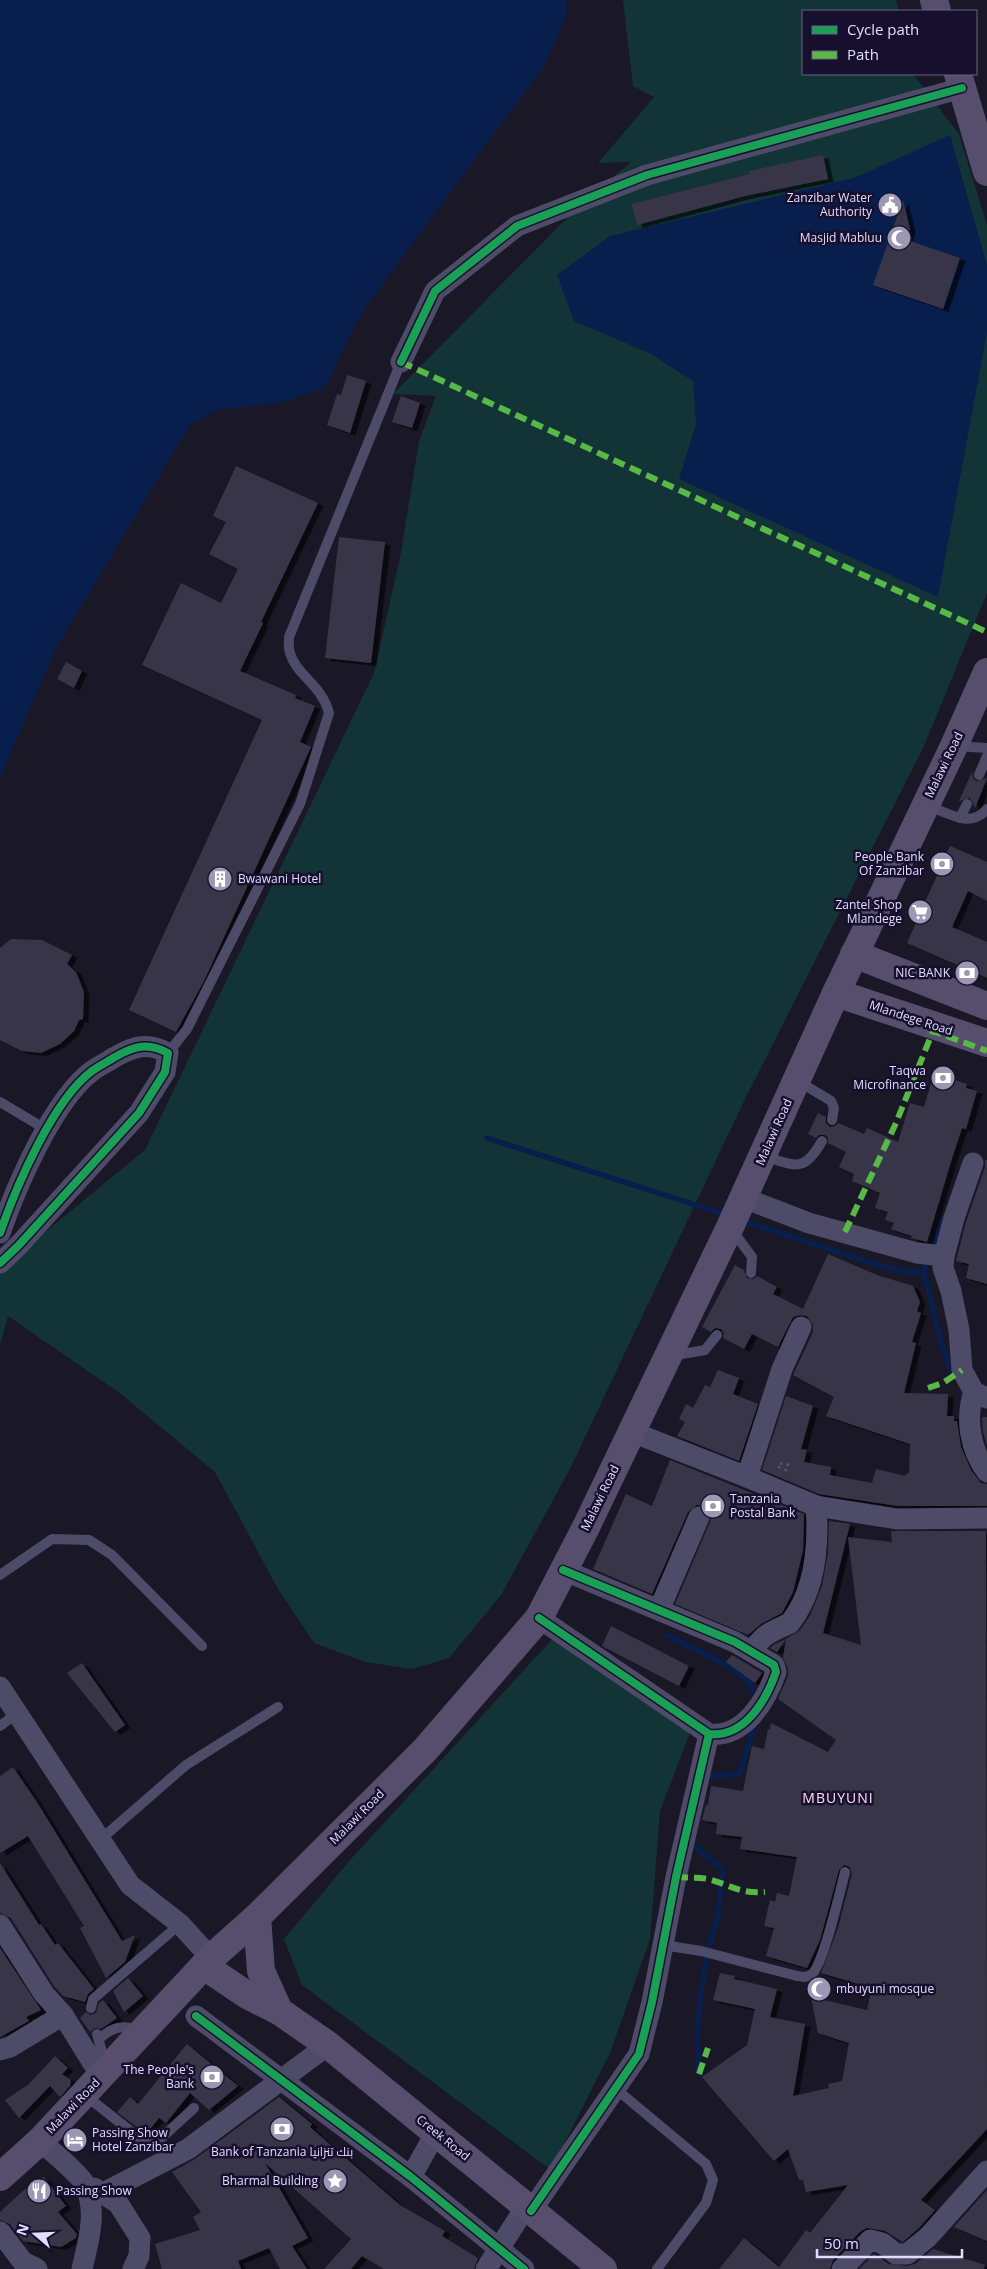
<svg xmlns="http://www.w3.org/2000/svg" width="987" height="2269" font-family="'Open Sans',Cairo,sans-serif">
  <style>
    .green { fill: #133437 }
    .water { fill: #081e4c }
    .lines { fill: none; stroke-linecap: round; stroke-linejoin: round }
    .stream { stroke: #081e4c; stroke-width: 5.5 }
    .building { fill: #393648; filter: url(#shadow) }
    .path { stroke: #485668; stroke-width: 3; stroke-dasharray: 2.5 4; stroke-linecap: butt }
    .lane { stroke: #4d4b68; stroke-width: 10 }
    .street { stroke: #4d4b68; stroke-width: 21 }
    .primary { stroke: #574d6c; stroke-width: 28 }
    .quiet { stroke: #58b947; stroke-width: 6; stroke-dasharray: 12 6; stroke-linecap: butt }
    .cycleway-casing { stroke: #16102e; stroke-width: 11 }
    .cycleway { stroke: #1a9f57; stroke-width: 8 }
    .labels { text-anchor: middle; stroke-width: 5; stroke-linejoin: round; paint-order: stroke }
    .poi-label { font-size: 12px; fill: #e2ddff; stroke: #16102e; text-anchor: end }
    .street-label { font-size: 12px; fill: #e2ddff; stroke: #16102e }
    .neighbourhood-label { font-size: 14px; letter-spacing: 1px; fill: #ffdff2; stroke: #16102e }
  </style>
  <defs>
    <filter id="shadow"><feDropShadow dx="5.5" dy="3" stdDeviation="0" flood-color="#0009"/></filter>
  </defs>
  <rect width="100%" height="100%" fill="#1a1727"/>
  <g class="green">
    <polygon points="623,0 896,0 899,11 803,11 803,74 913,74 959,134 987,225 987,593 924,746 744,1101 570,1469 501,1595 449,1658 412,1669 365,1662 314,1643 278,1589 215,1472 121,1394 8,1316 0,1345 0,1269 145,1150 374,673 400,558 419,441 436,396 393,394 581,204 631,162 598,163 654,97 633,86"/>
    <polygon points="557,1634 690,1733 660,1811 650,1939 610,2053 551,2170 302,1985 284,1939 351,1859"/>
  </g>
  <g class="water">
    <polygon points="0,0 566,0 567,14 545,65 365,308 344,347 329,381 320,390 280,403 217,410 190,425 55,650 0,778"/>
    <polygon points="950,135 987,265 987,332 938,597 679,479 696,424 693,381 649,353 574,321 557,275 610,236 854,178"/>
  </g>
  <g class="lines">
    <g class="stream">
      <polyline points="487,1138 727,1215"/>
      <polyline points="740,1220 885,1267 906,1272 923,1273"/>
      <polyline points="931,1251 944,1218"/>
      <path d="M928,1260L923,1273C935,1306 938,1344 954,1376"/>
      <polyline points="667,1635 734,1669 751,1685 756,1701"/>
      <polyline points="704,1777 740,1774 755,1722"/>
      <polyline points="690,1842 723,1870 718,1916 707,1954 700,2000 697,2037 699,2074"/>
    </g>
  </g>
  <g class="building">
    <polygon points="823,155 828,179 745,196 637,225 632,204 750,174 749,171"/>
    <polygon points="903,200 910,229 907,240 960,258 943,309 873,285"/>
    <polygon points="347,375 366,381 350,433 327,425 337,394 341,395"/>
    <polygon points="401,396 420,403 412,428 392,422"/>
    <polygon points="236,466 318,503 261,622 263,623 240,671 296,695 295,698 315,706 300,742 311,747 204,981 176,1032 129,1010 262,720 142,665 181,583 221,603 238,569 209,554 226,522 213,516"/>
    <polygon points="339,537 385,542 371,663 325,658"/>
    <polygon points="66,662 82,671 74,688 57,679"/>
    <polygon points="972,772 973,779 977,781 987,778 975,808 970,798 959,801"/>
    <polygon points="950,846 987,862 987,901 968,891 952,927 987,942 987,978 907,943"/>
    <polygon points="11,939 42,940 72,955 67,964 76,972 84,992 83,1019 79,1020 74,1031 60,1044 41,1053 22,1051 0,1040 0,948"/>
    <polygon points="933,1077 948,1082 949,1078 967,1084 966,1088 977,1091 966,1129 962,1128 953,1155 927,1242 911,1238 912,1236 891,1229 894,1223 885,1220 888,1212 875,1208 880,1193 852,1181 854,1174 839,1167 846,1152 828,1143 828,1138 825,1135 819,1135 816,1138 808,1134 818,1113 826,1117 826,1123 830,1127 835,1126 838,1123 864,1134 867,1128 898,1142 910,1103 924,1107"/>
    <polygon points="985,1160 987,1160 987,1284 966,1278 969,1264 956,1261 966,1222 985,1167"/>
    <polygon points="828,1254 877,1275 913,1286 920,1302 917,1311 921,1313 912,1342 916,1343 904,1393 948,1394 947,1416 954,1416 954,1421 957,1421 961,1447 971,1470 981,1483 987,1484 987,1506 898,1506 819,1494 762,1470 786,1396 813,1406 801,1449 807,1450 804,1462 831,1467 830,1475 872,1483 876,1469 906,1476 906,1473 909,1474 910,1444 826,1416 834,1397 793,1375 813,1332 813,1325 807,1316 800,1315 793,1317 778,1347 752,1334 744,1349 723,1338 724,1333 721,1329 715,1328 711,1332 702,1327 735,1265 744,1270 747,1278 754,1279 757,1276 777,1287 773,1294 803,1309"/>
    <polygon points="718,1370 739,1378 733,1394 758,1404 739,1461 677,1436 685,1422 679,1419 686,1404 693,1408 705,1385 710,1387"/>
    <polygon points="982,1417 987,1417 987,1446 983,1432"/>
    <polygon points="670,1460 804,1514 803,1550 793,1592 782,1613 761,1624 748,1635 675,1604 710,1522 711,1515 704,1506 697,1505 688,1512 652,1594 593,1569 626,1494 652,1506"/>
    <polygon points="829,1521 850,1524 823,1633 861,1645 848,1537 892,1542 891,1531 986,1531 987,2129 921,2200 935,2210 919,2228 903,2242 885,2231 867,2228 861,2231 833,2260 830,2269 719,2269 744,2238 779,2267 806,2230 810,2233 848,2185 806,2192 803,2180 799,2180 788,2149 774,2161 702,2077 747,2045 755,2009 713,2000 720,1973 735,1976 734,1979 777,1989 770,2017 805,2024 793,2096 829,2088 828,2084 842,2081 849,2043 818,2033 811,1997 867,2010 872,1988 821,1973 838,1928 852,1874 850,1867 844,1865 839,1870 820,1940 807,1968 766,1956 774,1928 764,1926 770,1900 775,1902 777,1893 789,1896 797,1857 740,1849 742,1837 716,1834 717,1823 702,1820 706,1805 708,1805 711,1786 743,1791 752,1746 764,1749 768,1729 770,1730 771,1723 828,1752 836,1740 778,1699 788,1676 788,1669 783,1658 786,1639 800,1630 810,1616 822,1586 828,1553"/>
    <polygon points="611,1626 689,1666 679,1686 602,1646"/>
    <polygon points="786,1639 777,1652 770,1648 775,1644"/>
    <polygon points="732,1655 762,1673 755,1683 726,1662"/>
    <polygon points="82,1663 125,1725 115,1732 67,1673"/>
    <polygon points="13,1767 37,1802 122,1941 135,1935 125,1962 106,1978 80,1928 84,1926 28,1836 0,1853 0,1776"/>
    <polygon points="0,1863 39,1925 41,1924 55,1945 58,1943 94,1989 88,1994 85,2002 63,1996 54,1986 11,1918 0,1913"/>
    <polygon points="0,1948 41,2010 26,2017 29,2021 0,2037"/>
    <polygon points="128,1978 143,1996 124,2012 113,1991"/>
    <polygon points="103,2000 117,2018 101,2029 95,2028 90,2032 80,2018 86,2012 90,2015 96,2013 99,2003"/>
    <polygon points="187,2044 238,2086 209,2110 190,2093 166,2123 159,2118 146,2134 117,2112 130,2097 138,2104"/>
    <polygon points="55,2056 68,2068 62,2074 71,2080 70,2086 60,2097 50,2086 19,2118 5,2100 29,2084"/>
    <polygon points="279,2097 312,2124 310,2127 400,2205 445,2231 442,2236 478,2258 474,2269 384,2269 362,2256 351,2269 324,2269 351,2239 265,2163 308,2238 292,2246 307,2269 280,2269 269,2248 238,2261 241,2269 162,2269 155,2244 200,2230 193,2217 201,2212 172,2172 195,2159"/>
    <polygon points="44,2177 66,2206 58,2212 77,2234 76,2238 61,2247 23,2241 10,2224 0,2220 0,2212 24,2190"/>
    <polygon points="987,2190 987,2241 954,2227"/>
    <polygon points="933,2249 985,2265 984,2269 859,2269 874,2254 889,2264 907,2266 915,2264"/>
  </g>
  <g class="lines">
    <polygon class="path" points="780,1463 788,1465 786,1470 779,1467"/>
    <g class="lane">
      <polyline points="955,746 987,748"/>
      <polyline points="979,775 987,756"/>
      <path d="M927,805C947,813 971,829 987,809"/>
      <polyline points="960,818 967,804"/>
      <path d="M168,1053L187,1029L300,804L329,713C322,685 296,675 290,653C288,648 289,641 289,637L401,362"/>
      <polyline points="798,1081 831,1101 834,1108 832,1120"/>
      <polyline points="0,1102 47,1130"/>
      <path d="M764,1156C796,1166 804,1173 822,1141"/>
      <polyline points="732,1230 752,1257 751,1273"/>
      <polyline points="671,1356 705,1350 717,1335"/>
      <polyline points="0,1575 52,1539 89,1540 112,1555 202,1646"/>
      <polyline points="0,1726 16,1714"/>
      <polyline points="100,1840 186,1765 278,1707"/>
      <path d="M663,1945L701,1951L797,1976C803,1977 807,1978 812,1974C824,1963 840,1891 845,1872"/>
      <polyline points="91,2008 93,1999 180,1924"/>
      <polyline points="97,2034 106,2067"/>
      <path d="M99,2039C112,2027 123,2024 140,2031"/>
      <polyline points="616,2089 706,2164 713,2180 706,2203 657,2269"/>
      <polyline points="85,2095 143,2141 150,2143 157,2142 194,2108"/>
    </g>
    <g class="street">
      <polyline points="401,362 435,291 517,226 647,175 962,88"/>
      <polyline points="744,1198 809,1223 917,1253 944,1256 954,1218 973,1163"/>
      <path d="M0,1233C16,1187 53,1100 92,1071C99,1066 107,1062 115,1057C134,1046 148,1042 168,1053L165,1072L139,1113L18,1246L0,1263"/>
      <polyline points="944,1256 943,1268 951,1291 959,1330 962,1370 974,1392 987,1398"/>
      <path d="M974,1392C965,1418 970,1450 987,1472"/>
      <polyline points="632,1432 747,1477 782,1369 801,1327"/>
      <polyline points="747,1477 816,1506 897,1519 987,1518"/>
      <polyline points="659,1610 699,1517"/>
      <path d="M539,1618L709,1734C744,1738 766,1701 776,1672L774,1665L735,1642L563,1570"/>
      <path d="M752,1652C763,1633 772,1632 790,1623C815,1591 819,1545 816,1506"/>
      <polyline points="0,1687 130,1885 180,1924 211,1958"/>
      <polyline points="0,1925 44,1994 63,2015 101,2076"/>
      <polyline points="196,2016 411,2177 524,2269"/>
      <polyline points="0,2050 10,2047 63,2015"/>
      <path d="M40,2141C50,2150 80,2174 85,2185C98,2212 88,2242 82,2269"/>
      <polyline points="411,2177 436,2132"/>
      <polyline points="94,2188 118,2203 140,2238 139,2256 133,2269"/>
      <polyline points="103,2193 188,2149 328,2045"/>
      <polyline points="531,2211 639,2054 652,2002 676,1877 709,1734"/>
      <polyline points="0,2232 23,2262 37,2269"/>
      <polyline points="486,2269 527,2205"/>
      <polyline points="842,2269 870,2240 882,2243 896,2254 907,2254 928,2237 987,2171"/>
    </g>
    <g class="primary">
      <polyline points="934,0 937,11"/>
      <polyline points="958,74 987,172"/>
      <polyline points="854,954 987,1006"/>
      <polyline points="836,993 987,1043"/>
      <polyline points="257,1917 261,1971 279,2011"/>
      <polyline points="204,1966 247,1995 279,2011 328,2045 603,2269"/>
      <polyline points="0,2177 40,2141 211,1958 257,1917 425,1750 539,1618 586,1527 730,1227 836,993 954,746 987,672"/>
    </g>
    <g class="quiet">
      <polyline points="401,362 987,632"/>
      <polyline points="845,1232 896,1123 933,1031 987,1051"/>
      <polyline points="928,1388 943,1383 962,1370"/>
      <path d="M676,1877C687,1878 698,1877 708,1879C731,1885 739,1894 765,1892"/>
      <polyline points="699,2074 708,2048"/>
    </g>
    <defs>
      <g id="cycleway">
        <polyline points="401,362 435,291 517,226 647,175 962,88"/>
        <path d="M0,1233C16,1187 53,1100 92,1071C99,1066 107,1062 115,1057C134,1046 148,1042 168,1053L165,1072L139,1113L18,1246L0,1263"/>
        <path d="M539,1618L709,1734C744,1738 766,1701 776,1672L774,1665L735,1642L563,1570"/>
        <polyline points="196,2016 411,2177 524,2269"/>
        <polyline points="531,2211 639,2054 652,2002 676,1877 709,1734"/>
      </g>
    </defs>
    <use href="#cycleway" class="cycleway-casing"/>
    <use href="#cycleway" class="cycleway"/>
  </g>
  <defs>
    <symbol id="civic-disc" viewBox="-11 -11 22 22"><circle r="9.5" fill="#9c98b3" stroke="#16102e"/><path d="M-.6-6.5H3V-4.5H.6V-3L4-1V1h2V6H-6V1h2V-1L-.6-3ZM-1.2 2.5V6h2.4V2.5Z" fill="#fff"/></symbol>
    <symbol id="mosque-disc" viewBox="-11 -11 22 22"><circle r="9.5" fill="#9c98b3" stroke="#16102e"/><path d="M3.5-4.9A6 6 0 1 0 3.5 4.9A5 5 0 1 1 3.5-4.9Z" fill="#fff"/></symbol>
    <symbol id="bank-disc" viewBox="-11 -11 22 22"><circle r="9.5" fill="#9c98b3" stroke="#16102e"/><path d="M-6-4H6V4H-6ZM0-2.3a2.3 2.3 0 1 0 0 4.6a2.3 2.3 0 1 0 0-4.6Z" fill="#fff"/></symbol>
    <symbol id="building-disc" viewBox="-11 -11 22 22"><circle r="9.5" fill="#9c98b3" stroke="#16102e"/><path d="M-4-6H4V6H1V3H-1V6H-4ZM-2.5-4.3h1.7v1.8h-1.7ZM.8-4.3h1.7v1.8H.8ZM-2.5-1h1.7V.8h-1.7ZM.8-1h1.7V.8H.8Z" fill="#fff"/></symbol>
    <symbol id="supermarket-disc" viewBox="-11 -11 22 22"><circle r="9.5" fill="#9c98b3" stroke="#16102e"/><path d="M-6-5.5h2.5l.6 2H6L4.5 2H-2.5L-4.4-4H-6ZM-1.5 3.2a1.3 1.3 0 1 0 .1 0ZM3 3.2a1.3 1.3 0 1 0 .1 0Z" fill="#fff"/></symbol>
    <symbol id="hotel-disc" viewBox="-11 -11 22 22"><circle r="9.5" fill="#9c98b3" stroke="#16102e"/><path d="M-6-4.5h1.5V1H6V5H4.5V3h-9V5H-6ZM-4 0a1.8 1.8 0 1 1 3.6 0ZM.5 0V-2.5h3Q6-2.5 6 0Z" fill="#fff"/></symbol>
    <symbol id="sight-disc" viewBox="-11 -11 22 22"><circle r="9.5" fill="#9c98b3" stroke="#16102e"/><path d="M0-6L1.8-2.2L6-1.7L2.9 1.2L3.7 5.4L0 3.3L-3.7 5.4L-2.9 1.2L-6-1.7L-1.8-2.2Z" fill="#fff"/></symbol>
    <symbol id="restaurant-disc" viewBox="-11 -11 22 22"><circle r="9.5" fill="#9c98b3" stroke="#16102e"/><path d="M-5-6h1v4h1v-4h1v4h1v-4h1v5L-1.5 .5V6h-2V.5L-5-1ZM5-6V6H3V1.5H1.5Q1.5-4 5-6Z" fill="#fff"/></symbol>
  </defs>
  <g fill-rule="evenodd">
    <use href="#civic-disc" x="876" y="191" width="28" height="28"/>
    <use href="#mosque-disc" x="885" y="224" width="28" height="28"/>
    <use href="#bank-disc" x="928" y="850" width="28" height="28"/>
    <use href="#building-disc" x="206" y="865" width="28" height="28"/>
    <use href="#supermarket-disc" x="906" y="898" width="28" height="28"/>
    <use href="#bank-disc" x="953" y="959" width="28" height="28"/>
    <use href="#bank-disc" x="929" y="1064" width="28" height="28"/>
    <use href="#bank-disc" x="699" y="1492" width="28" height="28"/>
    <use href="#mosque-disc" x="805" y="1975" width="28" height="28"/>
    <use href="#bank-disc" x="198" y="2063" width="28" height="28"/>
    <use href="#bank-disc" x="268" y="2115" width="28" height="28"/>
    <use href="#hotel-disc" x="61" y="2126" width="28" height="28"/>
    <use href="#sight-disc" x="321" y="2167" width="28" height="28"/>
    <use href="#restaurant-disc" x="25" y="2177" width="28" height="28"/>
  </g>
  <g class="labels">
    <g class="poi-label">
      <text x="872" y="202">Zanzibar Water<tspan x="872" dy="14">Authority</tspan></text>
      <text x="882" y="242">Masjid Mabluu</text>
      <text x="924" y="861">People Bank<tspan x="924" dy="14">Of Zanzibar</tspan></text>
      <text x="238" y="883" text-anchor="start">Bwawani Hotel</text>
      <text x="902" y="909">Zantel Shop<tspan x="902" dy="14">Mlandege</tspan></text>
      <text x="950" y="977">NIC BANK</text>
      <text x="926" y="1075">Taqwa<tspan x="926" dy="14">Microfinance</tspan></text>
      <text x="730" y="1503" text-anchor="start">Tanzania<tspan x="730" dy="14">Postal Bank</tspan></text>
      <text x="836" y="1993" text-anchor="start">mbuyuni mosque</text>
      <text x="194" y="2074">The People's<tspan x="194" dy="14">Bank</tspan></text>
      <text x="92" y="2137" text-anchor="start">Passing Show<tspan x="92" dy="14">Hotel Zanzibar</tspan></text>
      <text x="282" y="2156" text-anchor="middle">Bank of Tanzania بنك تنزانيا</text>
      <text x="318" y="2185">Bharmal Building</text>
      <text x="56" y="2195" text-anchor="start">Passing Show</text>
    </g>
    <g class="street-label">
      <text transform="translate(944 765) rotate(-64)" y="4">Malawi Road</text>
      <text transform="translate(911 1018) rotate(18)" y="4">Mlandege Road</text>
      <text transform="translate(774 1132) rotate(-66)" y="4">Malawi Road</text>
      <text transform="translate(600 1498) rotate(-64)" y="4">Malawi Road</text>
      <text transform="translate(357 1817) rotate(-45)" y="4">Malawi Road</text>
      <text transform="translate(73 2106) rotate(-46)" y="4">Malawi Road</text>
      <text transform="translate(443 2138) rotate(39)" y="4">Creek Road</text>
    </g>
    <g class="neighbourhood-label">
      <text x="838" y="1803">MBUYUNI</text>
    </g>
  </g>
  <rect x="802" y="10" width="175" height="65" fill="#16102e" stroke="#686282"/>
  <rect x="812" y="26" width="25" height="8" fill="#1a9f57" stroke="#686282"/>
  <text x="847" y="35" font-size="15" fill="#e2ddff">Cycle path</text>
  <rect x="812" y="51" width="25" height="8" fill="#58b947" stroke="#686282"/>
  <text x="847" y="60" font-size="15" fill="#e2ddff">Path</text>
  <g transform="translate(35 2234) rotate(289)" stroke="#16102e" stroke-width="4" paint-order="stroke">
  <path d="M0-4L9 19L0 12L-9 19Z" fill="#e2ddff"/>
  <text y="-8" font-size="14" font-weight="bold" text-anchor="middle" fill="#e2ddff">N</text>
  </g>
  <path d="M817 2249v8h145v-8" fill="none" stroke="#e2ddff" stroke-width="2.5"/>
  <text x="824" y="2249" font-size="15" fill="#e2ddff" stroke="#16102e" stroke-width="4" paint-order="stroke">50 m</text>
</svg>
